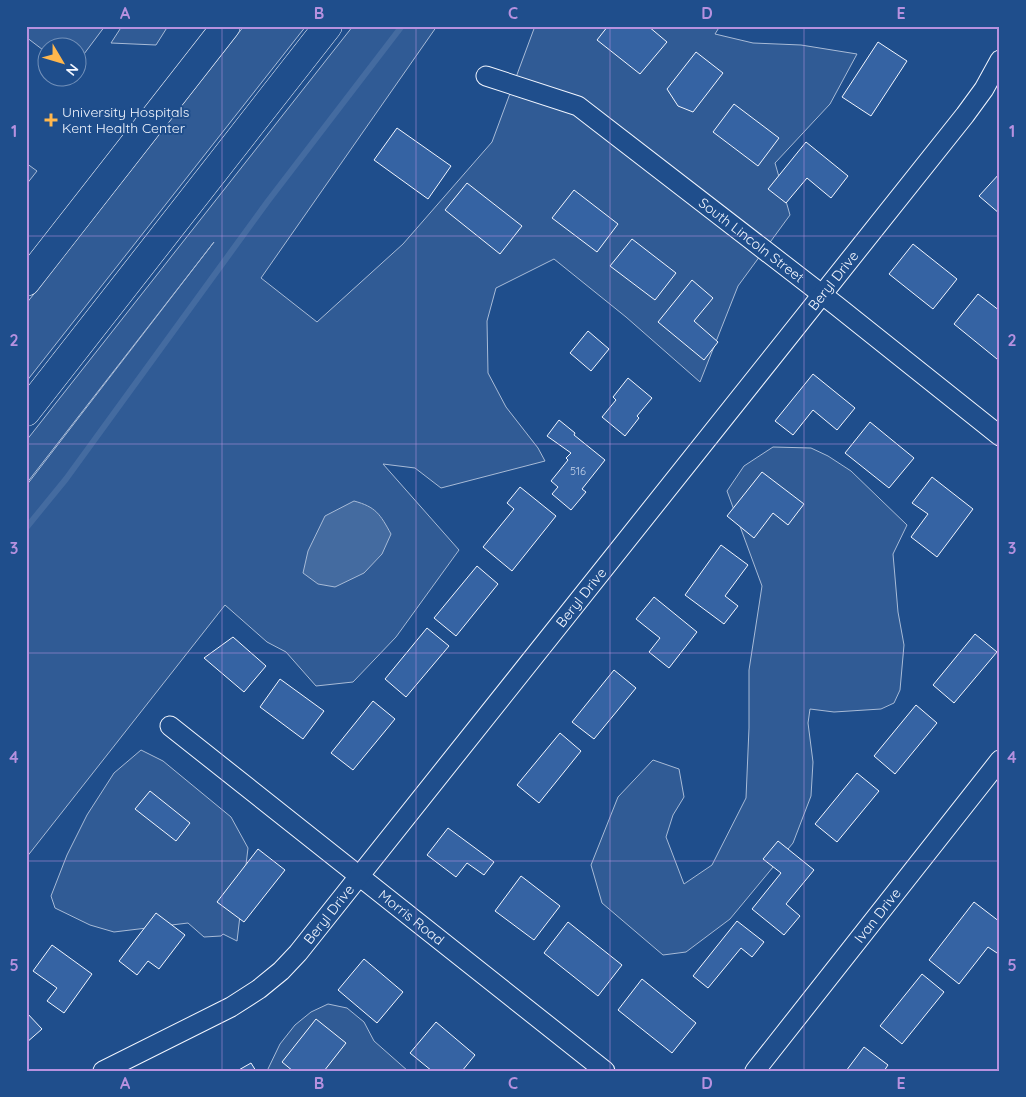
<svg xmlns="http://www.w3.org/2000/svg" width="1026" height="1097" font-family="Quicksand,sans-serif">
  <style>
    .built { fill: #305b95; stroke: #a8bbd7 }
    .water { fill: #446ba0; stroke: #a8bbd7 }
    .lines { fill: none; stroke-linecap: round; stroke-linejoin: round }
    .stream { stroke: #446ba0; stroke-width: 6 }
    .building { fill: #3563a3; stroke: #f2f6ff }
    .street-casing { stroke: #f2f6ff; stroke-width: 21 }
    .primary-casing { stroke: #f2f6ff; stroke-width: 29 }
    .street { stroke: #1f4e8c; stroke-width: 19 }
    .primary { stroke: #1f4e8c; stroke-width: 28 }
    .grid { fill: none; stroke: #b691df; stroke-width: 1; stroke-opacity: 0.55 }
    .poi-dot { fill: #ffb74d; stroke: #1f4e8c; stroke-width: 2 }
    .labels { text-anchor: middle; stroke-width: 4; stroke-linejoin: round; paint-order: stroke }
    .number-label { font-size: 11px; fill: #c3d1e8 }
    .poi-label { font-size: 14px; fill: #f2f6ff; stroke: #1f4e8c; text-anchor: start }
    .street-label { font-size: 14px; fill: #f2f6ff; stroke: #1f4e8c }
    .neatline { fill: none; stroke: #b691df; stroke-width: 2 }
    .grid-label { font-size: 16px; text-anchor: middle; font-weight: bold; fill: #b691df }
  </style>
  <rect width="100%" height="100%" fill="#1f4e8c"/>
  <g class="built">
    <polygon points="26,26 105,26 78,62 78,48 48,48 47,53 26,37"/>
    <polygon points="122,26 168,26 156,45 111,43"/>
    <polygon points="244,26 306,26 26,382 26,304"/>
    <polygon points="353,26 437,26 261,278 317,322 403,244 492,142 535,26 720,26 715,34 753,43 801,45 857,54 830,104 775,163 790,215 738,286 700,382 626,317 554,259 496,288 487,321 488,373 506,407 538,448 545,461 441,488 415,468 383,464 459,550 396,637 353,682 316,686 286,652 267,642 225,605 26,858 26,486 214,242 26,484 26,441"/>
    <polygon points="26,163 37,171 26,185"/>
    <polygon points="773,447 811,448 828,456 851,471 907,525 893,554 898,612 904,645 900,690 894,703 881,709 834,712 810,709 808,723 813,762 811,796 793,843 730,919 686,952 663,955 602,903 591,865 618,797 653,760 679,769 684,797 673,815 666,837 684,884 712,865 746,798 749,728 749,670 762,586 727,491 744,466"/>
    <polygon points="141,750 163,761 231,817 248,848 237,941 223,934 221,936 204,937 188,923 114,932 90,925 55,908 51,896 67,855 87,815 114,773"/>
    <polygon points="328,1004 347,1008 364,1022 374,1041 408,1071 267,1071 280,1044 295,1025 311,1012"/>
  </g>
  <path class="water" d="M354,501C376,507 380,514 391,534L382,554L364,573L335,587L318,584L303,573L308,551L325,516Z"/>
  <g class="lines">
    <polyline class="stream" points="26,528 66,479 268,201 402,26"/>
  </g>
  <g class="building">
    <polygon points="608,26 648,26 667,42 640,74 597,40"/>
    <polygon points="878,42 907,61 871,116 842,97"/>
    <polygon points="696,52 723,73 693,112 678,106 667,89"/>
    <polygon points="734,104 779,138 758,166 713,132"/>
    <polygon points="397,128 451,166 428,199 374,160"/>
    <polygon points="806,142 848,176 831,198 807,178 786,203 768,189"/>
    <polygon points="1000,173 1000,214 979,196"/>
    <polygon points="467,183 522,226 500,254 445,210"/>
    <polygon points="574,190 618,224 597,252 552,218"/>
    <polygon points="632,239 676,273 655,300 610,266"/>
    <polygon points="913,244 957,279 933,309 889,274"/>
    <polygon points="692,280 713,298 694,321 718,342 704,360 658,322"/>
    <polygon points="978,294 1000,311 1000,357 997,359 954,324"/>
    <polygon points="588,331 609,349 591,371 570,353"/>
    <polygon points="813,374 855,408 837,430 813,410 793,435 775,421"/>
    <polygon points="628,378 652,398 637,416 639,418 625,436 602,417 616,400 613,397"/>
    <polygon points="559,420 575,433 574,435 605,460 582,489 586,492 571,510 552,494 558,487 551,481 568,460 566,458 571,453 547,436"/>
    <polygon points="870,422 914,458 889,488 845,453"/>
    <polygon points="762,472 804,504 788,525 773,513 754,538 727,516"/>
    <polygon points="932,477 973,509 937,557 911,537 928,514 912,503"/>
    <polygon points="520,487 556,516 512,571 483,547 514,509 507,503"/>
    <polygon points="721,545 748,565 725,596 738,606 724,624 685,595"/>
    <polygon points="477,566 498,584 456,636 434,618"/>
    <polygon points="654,597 697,632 669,668 649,652 660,638 636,619"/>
    <polygon points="427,628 449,646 406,697 385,679"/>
    <polygon points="975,634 997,652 954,703 933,685"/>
    <polygon points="233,637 266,666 244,692 204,658"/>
    <polygon points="614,670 636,688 594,739 572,722"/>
    <polygon points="280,679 324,711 303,739 260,707"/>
    <polygon points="373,701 395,719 353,770 331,753"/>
    <polygon points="916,705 937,723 895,774 874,756"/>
    <polygon points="560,733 581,751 539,803 517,785"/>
    <polygon points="857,773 879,791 837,842 815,824"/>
    <polygon points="150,791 190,823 176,841 135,809"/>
    <polygon points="448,828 494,862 484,875 467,863 456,877 427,855"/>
    <polygon points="778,841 814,870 786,904 800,916 784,935 752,909 781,873 763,859"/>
    <polygon points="258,849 285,870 244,922 217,902"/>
    <polygon points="521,876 560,906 534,940 495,911"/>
    <polygon points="974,902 1000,922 1000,955 988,947 959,984 929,960"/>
    <polygon points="156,913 185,935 159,969 148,961 137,975 119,961"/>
    <polygon points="737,921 764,942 752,957 741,948 708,988 693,976"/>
    <polygon points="568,922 622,965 598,996 544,953"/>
    <polygon points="52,945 92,974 64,1013 47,1001 57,988 33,971"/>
    <polygon points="364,959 403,992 377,1023 338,990"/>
    <polygon points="922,974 944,992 902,1044 880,1026"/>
    <polygon points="642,979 696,1023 672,1053 618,1010"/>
    <polygon points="26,1012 42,1029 26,1043"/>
    <polygon points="316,1019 346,1043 324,1071 293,1071 282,1062"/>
    <polygon points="436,1022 475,1055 462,1071 432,1071 410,1053"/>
    <polygon points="864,1047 888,1065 884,1071 846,1071"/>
    <polygon points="251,1063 256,1071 237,1071"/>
  </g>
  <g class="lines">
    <defs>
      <g id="street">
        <path id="s1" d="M486,76L578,106L837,306L1000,436"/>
        <path id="s2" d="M170,726L605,1071"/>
        <path id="s3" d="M103,1071L231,1007L259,989L281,971L298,953L965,115L984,89L1000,60"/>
        <path id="s4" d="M755,1071L1000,760"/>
      </g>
      <g id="primary">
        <polyline points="26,282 226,26"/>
        <polyline points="26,412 328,26"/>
      </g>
    </defs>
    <use href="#street" class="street-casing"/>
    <use href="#primary" class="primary-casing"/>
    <use href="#street" class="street"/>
    <use href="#primary" class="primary"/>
  </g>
  <path class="grid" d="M222,26V1071M416,26V1071M610,26V1071M804,26V1071M26,236H1000M26,444H1000M26,653H1000M26,861H1000"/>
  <path class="poi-dot" d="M48.5 112.5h5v5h5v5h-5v5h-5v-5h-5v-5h5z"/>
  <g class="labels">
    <g class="number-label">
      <text x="578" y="475">516</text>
    </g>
    <g class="poi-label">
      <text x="62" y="117">University Hospitals<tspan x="62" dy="16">Kent Health Center</tspan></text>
    </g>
    <g class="street-label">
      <text dy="5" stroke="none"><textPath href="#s1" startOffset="316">South Lincoln Street</textPath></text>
      <text dy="5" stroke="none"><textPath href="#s3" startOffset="1089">Beryl Drive</textPath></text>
      <text dy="5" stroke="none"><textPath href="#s3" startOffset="684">Beryl Drive</textPath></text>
      <text dy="5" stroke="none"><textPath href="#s3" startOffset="279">Beryl Drive</textPath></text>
      <text dy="5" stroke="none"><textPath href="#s4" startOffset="198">Ivan Drive</textPath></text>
      <text dy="5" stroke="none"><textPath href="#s2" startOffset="308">Morris Road</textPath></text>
    </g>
  </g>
  <rect width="1026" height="1097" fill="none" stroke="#1f4e8c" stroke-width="55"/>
  <g transform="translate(62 62) rotate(128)"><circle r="24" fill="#1f4e8c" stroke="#7391ba"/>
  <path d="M0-4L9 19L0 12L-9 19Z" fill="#ffb74d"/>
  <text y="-8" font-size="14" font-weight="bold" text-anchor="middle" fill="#f2f6ff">N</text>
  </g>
  <rect x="28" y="28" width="970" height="1042" class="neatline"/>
  <g class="grid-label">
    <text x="125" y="19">A</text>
    <text x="319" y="19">B</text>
    <text x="513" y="19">C</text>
    <text x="707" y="19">D</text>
    <text x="901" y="19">E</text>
    <text x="14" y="137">1</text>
    <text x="1012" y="137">1</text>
    <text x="14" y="346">2</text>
    <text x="1012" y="346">2</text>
    <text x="14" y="554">3</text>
    <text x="1012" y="554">3</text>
    <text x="14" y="763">4</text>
    <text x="1012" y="763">4</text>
    <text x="14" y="971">5</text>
    <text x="1012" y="971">5</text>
    <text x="125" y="1089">A</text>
    <text x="319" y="1089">B</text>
    <text x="513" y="1089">C</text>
    <text x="707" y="1089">D</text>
    <text x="901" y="1089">E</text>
  </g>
</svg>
